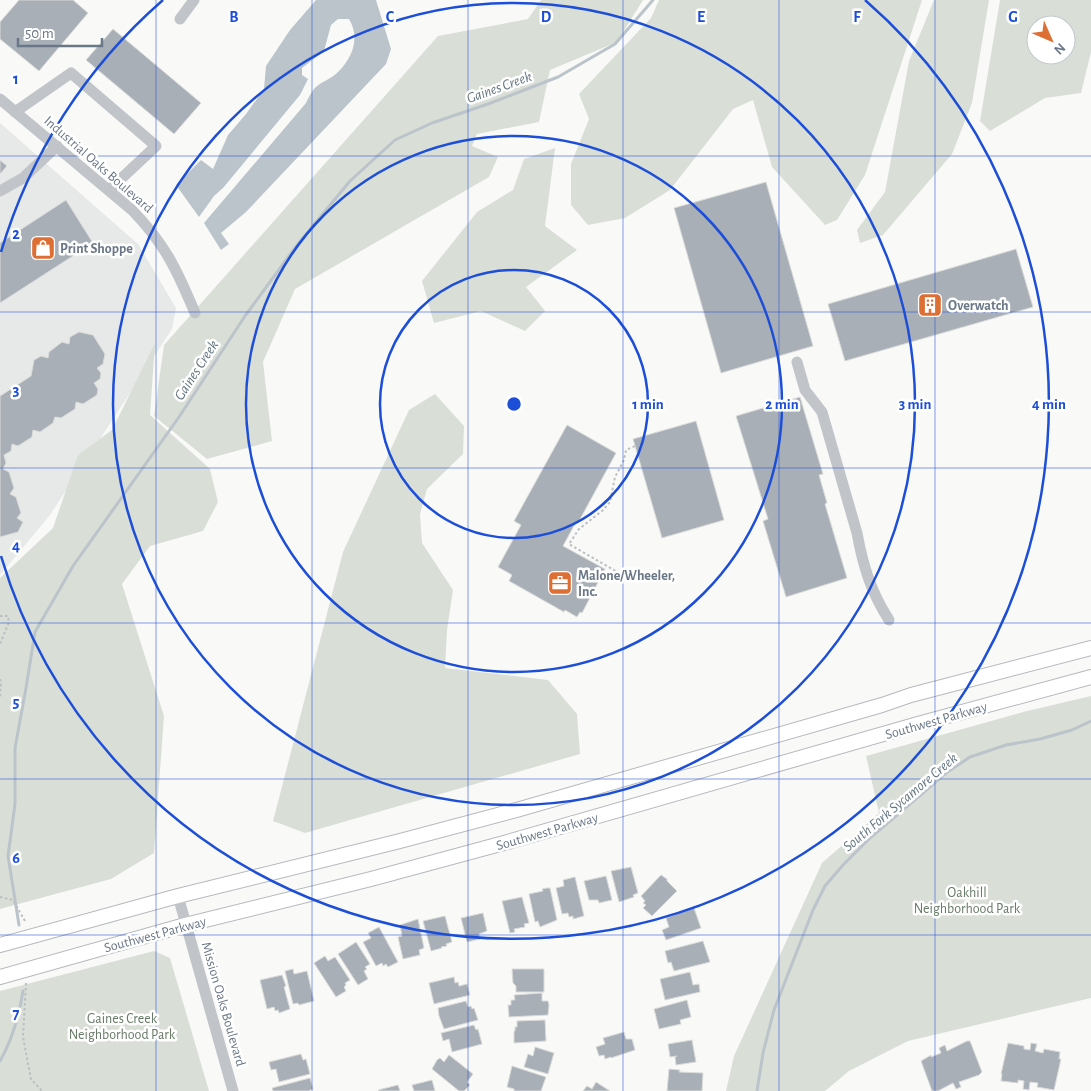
<svg xmlns="http://www.w3.org/2000/svg" width="1091" height="1091" font-family="'Alegreya Sans',sans-serif">
  <style>
    .built { fill: #e7e9e9 }
    .green { fill: #d9ded7; fill-rule: evenodd }
    .water { fill: #bbc4ca }
    .lines { fill: none; stroke-linecap: round; stroke-linejoin: round }
    .stream { stroke: #bbc4ca; stroke-width: 3 }
    .building { fill: #a8afb7; stroke: #dbdcda }
    .major-casing { stroke: #b5b9be; stroke-width: 16 }
    .path { stroke: #bcbec1; stroke-width: 2; stroke-dasharray: 2.5 2.5; stroke-linecap: butt }
    .minor { stroke: #c1c5c9; stroke-width: 11 }
    .major { stroke: #fff; stroke-width: 14 }
    .grid { fill: none; stroke: #1d4ed8; stroke-width: 1; stroke-opacity: 0.55 }
    .ring { fill: none; stroke: #1d4ed8; stroke-width: 2.5 }
    .labels { text-anchor: middle; stroke-width: 5; stroke-linejoin: round; paint-order: stroke }
    .street-label { font-size: 14px; fill: #6a7787; stroke: #fff }
    .poi-label { font-size: 14px; font-weight: bold; fill: #6a7787; stroke: #fff; text-anchor: start }
    .park-label { font-size: 14px; fill: #667a65; stroke: #fff }
    .water-label { font-size: 15px; font-style: italic; fill: #667782; stroke: #fff }
    .grid-label { font-size: 16px; text-anchor: middle; font-weight: bold; fill: #1d4ed8; stroke: #fff; stroke-width: 5; stroke-linejoin: round; paint-order: stroke }
    .centre { fill: #1d4ed8; stroke: #fff; stroke-width: 2.5 }
    .ring-label { font-size: 15px; text-anchor: middle; font-weight: bold; fill: #1d4ed8; stroke: #fff; stroke-width: 5; stroke-linejoin: round; paint-order: stroke }
  </style>
  <rect width="100%" height="100%" fill="#f9faf8"/>
  <polygon class="built" points="0,123 138,244 176,308 172,329 50,515 0,575"/>
  <g class="green">
    <polygon points="541,0 643,0 617,42 550,70 539,122 477,134 472,146 498,157 489,177 295,289 263,362 272,441 207,459 154,416 164,345 438,36 528,19"/>
    <polygon points="659,0 922,0 865,175 837,220 825,225 772,167 753,100 733,109 670,190 625,218 588,225 571,205 571,164 589,119 579,94 651,18"/>
    <polygon points="934,0 989,0 972,103 952,154 883,235 860,243 857,230 885,192 909,61"/>
    <path d="M1000,0H1091V52L1081,93L1045,98L990,131L980,121ZM1036,25H1066V55H1036Z"/>
    <polygon points="555,148 545,226 577,250 526,287 545,311 525,331 481,311 434,323 422,281 477,212 513,190 524,159"/>
    <polygon points="155,343 150,415 210,469 218,502 203,531 150,546 122,584 164,716 154,853 111,879 0,909 0,578 53,528 78,455 112,430"/>
    <polygon points="435,394 464,426 463,454 427,489 420,514 422,543 453,590 447,630 445,668 548,680 577,714 580,754 305,833 273,821 343,552 409,410"/>
    <polygon points="1091,696 1091,998 908,1041 849,1071 825,1091 726,1091 734,1056 822,863 879,813 866,756 1023,712"/>
    <polygon points="154,951 170,958 209,1091 0,1091 0,991"/>
  </g>
  <path class="water" d="M316,0H376L391,49L386,64L246,212L221,233L229,244L221,250L204,223L306,103C308,98 311,93 314,89C320,82 332,79 339,71C353,57 360,37 349,19H338L331,25L324,51L302,68V75L308,79L300,95L223,188L214,196L199,217L176,185L201,160L213,169L228,135L246,114L264,89L266,66L290,30Z"/>
  <g class="lines">
    <g class="stream">
      <polyline points="19,925 8,856 15,804 15,748 26,688 35,632 73,566 179,417 245,316 297,245 350,181 395,140 432,123 488,104 558,77 615,44 653,0"/>
      <path d="M0,1061C13,1038 19,1017 23,991"/>
      <polyline points="757,1091 763,1053 774,1010 813,910 825,886 843,865 871,837 904,809 946,773 970,757 1006,745 1040,739 1072,730 1091,721"/>
    </g>
  </g>
  <g class="building">
    <polygon points="19,0 73,0 88,13 39,71 0,39 0,22"/>
    <polygon points="113,29 201,103 174,134 86,60"/>
    <polygon points="0,160 7,166 0,174"/>
    <polygon points="766,182 813,346 721,373 674,208"/>
    <polygon points="66,200 93,243 0,303 0,243"/>
    <polygon points="1016,249 1033,307 845,361 828,304"/>
    <polygon points="79,332 93,335 105,354 103,364 97,368 101,373 100,379 94,383 98,389 97,395 83,404 76,402 75,409 61,418 55,417 53,423 40,432 33,430 32,437 18,446 12,444 11,451 4,455 6,463 3,469 9,472 14,488 10,494 16,497 21,513 17,518 23,522 18,532 0,537 0,396 31,376 34,360 41,356 48,358 49,352 62,342 69,344 70,337"/>
    <polygon points="800,397 823,474 819,475 827,503 825,504 847,578 786,597 763,521 768,519 736,416"/>
    <polygon points="696,421 724,520 662,538 633,439"/>
    <polygon points="567,425 616,453 578,523 576,522 563,546 605,569 582,613 580,612 577,617 565,610 564,612 509,581 512,575 498,567 521,525 514,521"/>
    <polygon points="631,867 638,893 633,895 634,897 619,902 611,871"/>
    <polygon points="661,875 667,879 667,881 677,891 652,916 643,908 646,905 643,903 645,901 641,896"/>
    <polygon points="606,876 612,900 599,903 598,900 589,900 584,881"/>
    <polygon points="575,877 584,916 573,919 573,916 569,917 568,913 562,914 556,888 564,886 563,880"/>
    <polygon points="547,888 550,888 557,920 540,927 538,921 535,922 529,894 543,891 542,889"/>
    <polygon points="522,897 529,923 524,924 525,927 514,929 515,932 510,933 502,901"/>
    <polygon points="694,908 701,928 666,940 662,930 669,927 666,918"/>
    <polygon points="483,913 487,931 479,934 480,939 467,942 461,918"/>
    <polygon points="445,916 452,942 446,944 447,946 441,947 442,948 431,951 423,921"/>
    <polygon points="418,919 424,948 419,950 420,955 403,959 398,937 402,936 400,925"/>
    <polygon points="379,927 398,962 388,967 386,964 383,966 382,963 376,966 363,942 371,938 368,933"/>
    <polygon points="703,941 710,962 674,971 671,962 668,963 665,951"/>
    <polygon points="356,942 370,964 365,967 367,969 364,971 368,979 358,985 338,954"/>
    <polygon points="325,956 328,961 335,957 350,980 345,983 346,985 344,987 346,991 336,997 314,963"/>
    <polygon points="293,969 294,974 307,971 314,1001 299,1005 298,1003 293,1004 285,971"/>
    <polygon points="512,969 544,969 544,992 516,992 516,986 513,983"/>
    <polygon points="690,972 693,985 699,984 700,992 665,1000 660,979"/>
    <polygon points="282,975 286,986 284,987 290,1009 279,1013 278,1010 275,1011 274,1007 267,1009 260,980"/>
    <polygon points="454,977 455,983 458,982 459,986 467,984 470,995 434,1004 429,983"/>
    <polygon points="542,993 542,1001 548,1001 549,1005 548,1015 509,1017 508,1005 511,1005 511,1000 515,1000 514,995"/>
    <polygon points="687,1000 691,1017 680,1020 681,1024 659,1029 654,1009"/>
    <polygon points="466,1001 468,1007 471,1006 472,1009 474,1008 478,1020 444,1029 439,1016 438,1008"/>
    <polygon points="545,1020 546,1041 514,1043 514,1031 515,1031 515,1027 517,1027 517,1021"/>
    <polygon points="474,1025 476,1030 478,1029 482,1044 452,1052 449,1039 443,1041 441,1033"/>
    <polygon points="624,1032 626,1039 632,1039 635,1050 611,1058 611,1057 605,1059 604,1055 599,1056 596,1047 605,1044 603,1038"/>
    <polygon points="692,1040 696,1062 676,1065 675,1057 677,1056 670,1057 668,1044"/>
    <polygon points="967,1041 970,1041 982,1072 979,1075 959,1082 961,1087 956,1089 953,1083 938,1091 932,1091 921,1061 931,1055 931,1057 941,1053 939,1048 945,1045 947,1051"/>
    <polygon points="1008,1043 1024,1046 1024,1049 1030,1050 1031,1043 1037,1044 1035,1051 1043,1053 1044,1049 1060,1052 1059,1059 1061,1059 1054,1090 1037,1087 1038,1083 1030,1082 1029,1090 1023,1089 1024,1081 1018,1080 1018,1083 1001,1081 1002,1074 1001,1074"/>
    <polygon points="535,1047 554,1053 548,1074 524,1067 528,1054 533,1056"/>
    <polygon points="301,1054 303,1060 306,1059 310,1074 279,1082 276,1069 271,1070 269,1062"/>
    <polygon points="449,1055 473,1074 467,1082 470,1085 464,1091 459,1091 432,1069 437,1060 440,1058 444,1062"/>
    <polygon points="512,1066 546,1077 541,1091 514,1091 514,1089 507,1087"/>
    <polygon points="669,1069 680,1070 679,1072 703,1073 702,1091 667,1091"/>
    <polygon points="310,1078 313,1089 310,1090 310,1091 273,1091 272,1088"/>
    <polygon points="432,1080 435,1091 414,1091 412,1085"/>
    <polygon points="596,1082 610,1091 583,1091 587,1086 592,1089"/>
    <polygon points="398,1085 400,1091 379,1091 378,1090"/>
  </g>
  <g class="lines">
    <defs>
      <g id="major">
        <polyline points="0,945 178,896 400,841 520,809 882,705 911,695 1091,648"/>
        <polyline points="0,977 185,925 371,879 504,843 918,724 1091,677"/>
      </g>
    </defs>
    <use href="#major" class="major-casing"/>
    <g class="path">
      <polyline points="624,576 569,544 579,529 602,511 610,502 615,477 624,460 626,450 635,446"/>
      <polyline points="0,616 8,616 9,622 0,644"/>
      <polyline points="0,679 1,684 0,697"/>
      <polyline points="0,897 13,900 25,921"/>
      <polyline points="26,983 23,1037 31,1079 42,1091"/>
    </g>
    <g class="minor">
      <polyline points="180,19 194,0"/>
      <path d="M0,99L132,210C165,244 177,270 195,313"/>
      <polyline points="15,112 71,73 156,146 109,190"/>
      <polyline points="0,191 23,178 57,146"/>
      <path d="M797,362L805,390L822,412L857,533C863,566 871,592 889,620"/>
      <polyline points="178,896 233,1091"/>
    </g>
    <use href="#major" class="major"/>
  </g>
  <path class="grid" d="M156,0V1091M312,0V1091M468,0V1091M623,0V1091M779,0V1091M935,0V1091M0,156H1091M0,312H1091M0,468H1091M0,623H1091M0,779H1091M0,935H1091"/>
  <g class="ring">
    <circle cx="514" cy="404" r="134"/>
    <circle cx="514" cy="404" r="268"/>
    <circle cx="514" cy="404" r="401"/>
    <path d="M1 252A535 535 0 0 1 163 0M865 0A535 535 0 1 1 1 556"/>
  </g>
  <defs>
    <symbol id="shop-square" viewBox="-11 -11 22 22"><rect x="-9" y="-9" width="18" height="18" rx="4" fill="#dd6f35" stroke="#fff"/><path d="M-5-2.5h2.3a2.7 3.5 0 0 1 5.4 0H5L5.5 6h-11ZM-1.5-2.5h3a1.5 2.3 0 0 0-3 0Z" fill="#fff"/></symbol>
    <symbol id="building-square" viewBox="-11 -11 22 22"><rect x="-9" y="-9" width="18" height="18" rx="4" fill="#dd6f35" stroke="#fff"/><path d="M-4-6H4V6H1V3H-1V6H-4ZM-2.5-4.3h1.7v1.8h-1.7ZM.8-4.3h1.7v1.8H.8ZM-2.5-1h1.7V.8h-1.7ZM.8-1h1.7V.8H.8Z" fill="#fff"/></symbol>
    <symbol id="office-square" viewBox="-11 -11 22 22"><rect x="-9" y="-9" width="18" height="18" rx="4" fill="#dd6f35" stroke="#fff"/><path d="M-6-3h4V-5.5h4V-3h4V5H-6ZM-1-4.5V-3h2v-1.5ZM-6 0V1H6V0Z" fill="#fff"/></symbol>
  </defs>
  <g fill-rule="evenodd">
    <use href="#shop-square" x="29" y="234" width="28" height="28"/>
    <use href="#building-square" x="916" y="291" width="28" height="28"/>
    <use href="#office-square" x="546" y="569" width="28" height="28"/>
  </g>
  <g class="labels">
    <g class="street-label">
      <text transform="translate(99 164) rotate(41)" y="5">Industrial Oaks Boulevard</text>
      <text transform="translate(936 720) rotate(-16)" y="5">Southwest Parkway</text>
      <text transform="translate(547 831) rotate(-16)" y="5">Southwest Parkway</text>
      <text transform="translate(155 934) rotate(-15)" y="5">Southwest Parkway</text>
      <text transform="translate(224 1004) rotate(74)" y="5">Mission Oaks Boulevard</text>
    </g>
    <g class="poi-label">
      <text x="60" y="253">Print Shoppe</text>
      <text x="948" y="310">Overwatch</text>
      <text x="578" y="580">Malone/Wheeler,<tspan x="578" dy="16">Inc.</tspan></text>
    </g>
    <g class="park-label">
      <text x="967" y="897">Oakhill<tspan x="967" dy="16">Neighborhood Park</tspan></text>
      <text x="122" y="1023">Gaines Creek<tspan x="122" dy="16">Neighborhood Park</tspan></text>
    </g>
    <g class="water-label">
      <text transform="translate(499 87) rotate(-20)" y="5">Gaines Creek</text>
      <text transform="translate(196 370) rotate(-57)" y="5">Gaines Creek</text>
      <text transform="translate(900 802) rotate(-40)" y="5">South Fork Sycamore Creek</text>
    </g>
  </g>
  <g class="grid-label">
    <text x="234" y="22">B</text>
    <text x="390" y="22">C</text>
    <text x="546" y="22">D</text>
    <text x="701" y="22">E</text>
    <text x="857" y="22">F</text>
    <text x="1013" y="22">G</text>
    <text x="16" y="84">1</text>
    <text x="16" y="239">2</text>
    <text x="16" y="395">3</text>
    <text x="16" y="551">4</text>
    <text x="16" y="707">5</text>
    <text x="16" y="863">6</text>
    <text x="16" y="1019">7</text>
  </g>
  <circle cx="514" cy="404" r="8" class="centre"/>
  <g class="ring-label">
    <text x="648" y="409">1 min</text>
    <text x="782" y="409">2 min</text>
    <text x="915" y="409">3 min</text>
    <text x="1049" y="409">4 min</text>
  </g>
  <g transform="translate(1051 40) rotate(135)"><circle r="24" fill="#ffffff" stroke="#c3c9cf"/>
  <path d="M0-4L9 19L0 12L-9 19Z" fill="#dd6f35"/>
  <text y="-8" font-size="14" font-weight="bold" text-anchor="middle" fill="#6a7787">N</text>
  </g>
  <path d="M18 38v8h84v-8" fill="none" stroke="#6a7787" stroke-width="2.5"/>
  <text x="25" y="38" font-size="15" fill="#6a7787" stroke="#ffffff" stroke-width="4" paint-order="stroke">50 m</text>
</svg>
